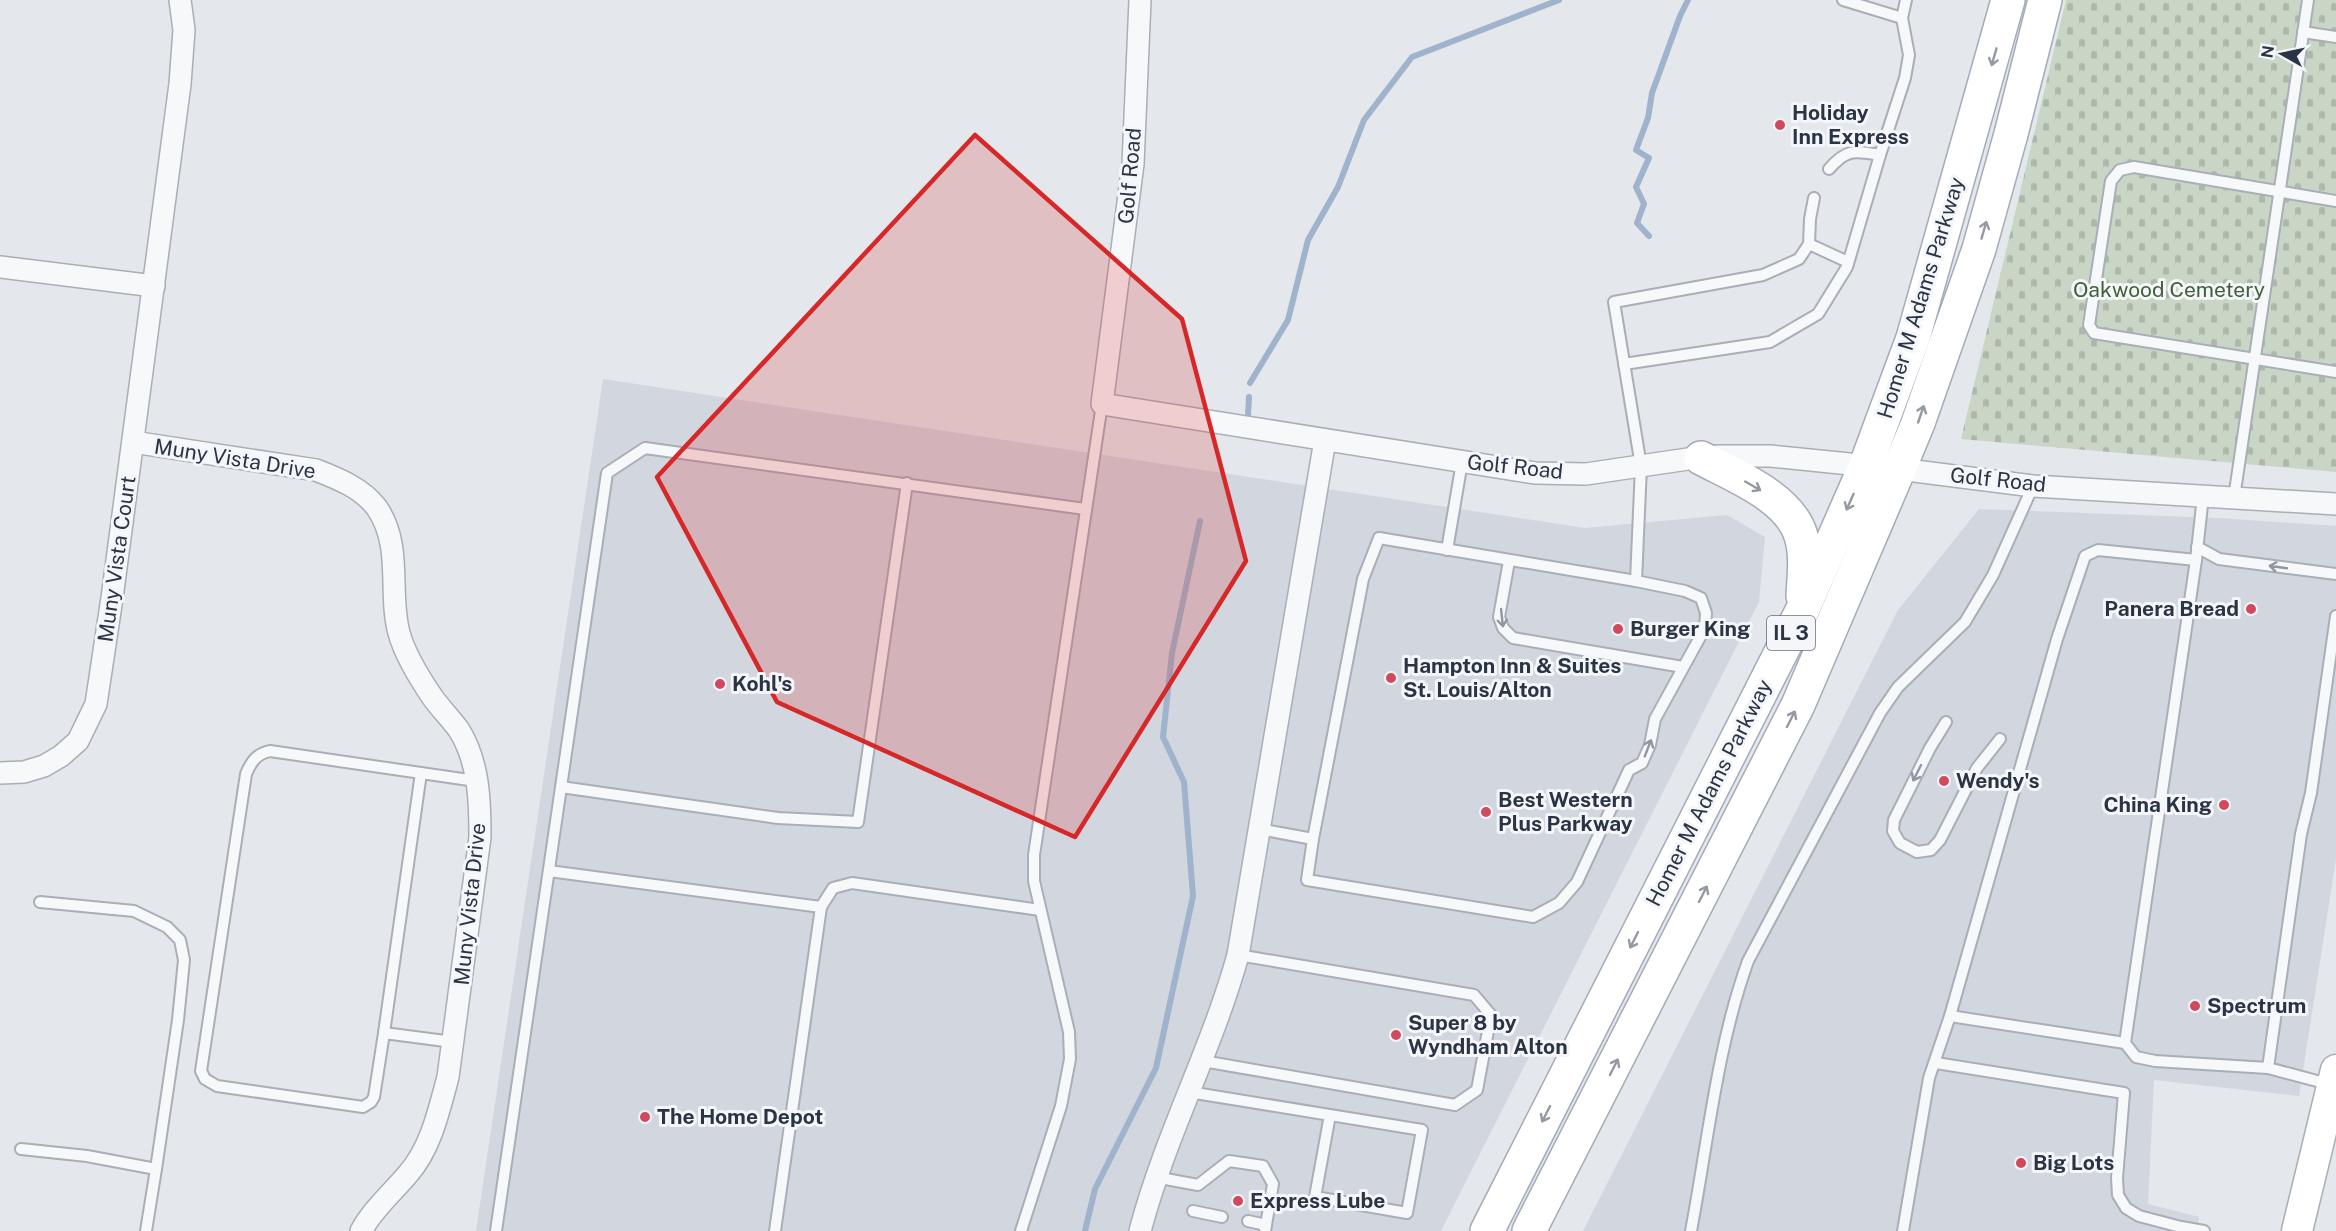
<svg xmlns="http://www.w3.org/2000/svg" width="2336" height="1231" font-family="'Public Sans',sans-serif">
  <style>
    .built { fill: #d2d6de }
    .cemetery { fill: url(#cemetery-stones) }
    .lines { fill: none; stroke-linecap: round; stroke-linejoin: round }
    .stream { stroke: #9fb4cc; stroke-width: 6 }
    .lane-casing { stroke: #a9aeb7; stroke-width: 14 }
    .street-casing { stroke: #a9aeb7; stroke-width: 24 }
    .secondary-casing { stroke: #a9aeb7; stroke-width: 33 }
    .primary-casing { stroke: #a3abb8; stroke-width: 36 }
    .lane { stroke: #f7f8fa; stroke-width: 10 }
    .street { stroke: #f7f8fa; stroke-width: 21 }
    .secondary { stroke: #fff; stroke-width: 30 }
    .primary { stroke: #fff; stroke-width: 33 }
    .oneway { stroke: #959aa2 }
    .oneway2 { stroke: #9196a0 }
    .marked { fill: #d62828; fill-opacity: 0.2; stroke: #d62828; stroke-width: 4.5; stroke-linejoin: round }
    .poi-dot { fill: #d1495b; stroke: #f4f6f9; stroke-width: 2 }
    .labels { text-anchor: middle; stroke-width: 6; stroke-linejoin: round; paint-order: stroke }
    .shield { fill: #f4f6f9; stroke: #676e7b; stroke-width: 1.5 }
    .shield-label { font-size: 20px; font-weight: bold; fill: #2b3445 }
    .poi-label { font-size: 21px; font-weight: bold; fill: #2b3445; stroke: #f4f6f9; text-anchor: start }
    .street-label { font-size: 21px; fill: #2b3445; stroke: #f4f6f9 }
    .park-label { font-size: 21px; fill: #3f6138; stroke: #f4f6f9 }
  </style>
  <defs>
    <pattern id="cemetery-stones" width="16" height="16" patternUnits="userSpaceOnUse" patternTransform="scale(1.5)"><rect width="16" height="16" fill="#c9d6c5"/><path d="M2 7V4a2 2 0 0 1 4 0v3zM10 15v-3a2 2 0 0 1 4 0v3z" fill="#adb8ab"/></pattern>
  </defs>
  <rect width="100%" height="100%" fill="#e4e7ec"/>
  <g class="built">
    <polygon points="603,379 1585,528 1727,515 1765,537 1759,602 1441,1231 476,1231"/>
    <polygon points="1979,509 2218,518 2336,526 2336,859 2299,1096 2154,1080 2148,1204 2199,1217 2197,1231 1583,1231 1898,610"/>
  </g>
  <polygon class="cemetery" points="2066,0 2336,0 2336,472 1961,439"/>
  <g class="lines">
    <g class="stream">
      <polyline points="1649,236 1637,223 1644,204 1636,187 1649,158 1636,150 1648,118 1652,93 1680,16 1688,0"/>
      <polyline points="1250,383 1288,320 1308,240 1338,187 1364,120 1412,57 1559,0"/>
      <polyline points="1248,415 1249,397"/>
      <polyline points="1085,1231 1095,1189 1156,1068 1193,896 1184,782 1163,737 1172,653 1200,521"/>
    </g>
    <defs>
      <g id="lane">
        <polyline points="1843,0 1902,18"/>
        <polyline points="2303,32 2336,37"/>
        <path d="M1829,169C1847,148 1855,151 1880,155L1905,78L1909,55L1902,18L1906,0"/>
        <polyline points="2336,201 2134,167 2120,170 2111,181 2089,325 2094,333 2100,334 2336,372"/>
        <polyline points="1809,244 1848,262"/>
        <polyline points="1624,364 1770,342 1818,314 1847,267 1880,155"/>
        <polyline points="2234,498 2308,0"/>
        <polyline points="2197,547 2219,559 2336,574"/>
        <polyline points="1447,550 1462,462"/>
        <polyline points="2196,560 2125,1043 2136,1057 2155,1061 2268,1068 2332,1085"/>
        <polyline points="1509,561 1499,617 1503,628 1513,638 1683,667"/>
        <polyline points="1946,722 1930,748 1894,820 1893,831 1900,843 1917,852 1931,850 1940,840 1977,768 2000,739"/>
        <polyline points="561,787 778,818 858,822 907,483"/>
        <polyline points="1259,829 1313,839 1363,579 1379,538 1636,581"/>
        <polyline points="1313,839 1307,880 1533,917 1559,903 1577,882 1629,770 1642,763 1650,745 1655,719 1705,628 1706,613 1701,598 1685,591 1636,581 1641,466 1614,302 1763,275 1799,259 1809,244 1810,219 1814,198"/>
        <polyline points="549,871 821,907"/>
        <polyline points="40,902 134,911 167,927 180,940 184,960 178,1020 156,1169"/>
        <polyline points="1950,1016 2125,1043"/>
        <polyline points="384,1033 421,773"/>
        <path d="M453,1042L384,1033L374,1097L371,1102L363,1107L217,1086L205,1079L201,1071L246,774C251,762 256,754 270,751L476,781"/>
        <polyline points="1203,1061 1455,1105 1477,1090 1491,1015 1474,995 1238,955"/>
        <polyline points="1936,1063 2124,1093 2117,1178 2118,1195 2126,1208 2139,1216 2181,1227"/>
        <polyline points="2268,1068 2301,834 2311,793 2336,616"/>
        <polyline points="1189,1092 1422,1130 1407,1213 1315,1197 1330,1115"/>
        <polyline points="21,1149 87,1156 156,1169 146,1231"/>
        <polyline points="1155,1177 1198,1185 1229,1161 1263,1166 1273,1184 1265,1231"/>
        <polyline points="1193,1211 1222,1217"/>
        <polyline points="1248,1221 1266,1225"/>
        <polyline points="496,1231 607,473 645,448 1085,509"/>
        <polyline points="775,1231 821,907 833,888 852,883 1040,910"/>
        <polyline points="1021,1231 1061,1106 1070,1059 1069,1032 1034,881 1034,855 1102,404"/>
        <path d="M1691,1231C1708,1141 1717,1047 1748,961L1880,713L1898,687L1965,622L1993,575L2033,486"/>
        <polyline points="1903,1231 1929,1078 1950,1016 2057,639 2085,556 2098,550 2196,560 2203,496"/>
        <polyline points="2181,1231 2181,1227 2204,1231"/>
      </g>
      <g id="street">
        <polyline points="1140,0 1133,164 1102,404 1535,473 1586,474 1688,459 1719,456 1770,456 1899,469 2033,486 2336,504"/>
        <polyline points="0,267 154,286"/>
        <path d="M133,442L316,470C339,479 362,488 377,508C403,546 388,592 399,633C405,655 420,679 433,698C441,709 451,719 459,730C479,762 480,801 480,837L448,1077C439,1110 431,1148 408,1174C392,1193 373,1209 361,1231"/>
        <polyline points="0,773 24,772 44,766 61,756 78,741 96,704 112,598 180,84 184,30 180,0"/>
        <path d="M1140,1231C1165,1136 1212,1049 1238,955L1325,440"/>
      </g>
      <polyline id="secondary" points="2297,1231 2336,1070"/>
      <g id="primary">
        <path d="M1701,458C1733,475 1790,497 1801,536C1807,555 1804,576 1803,596"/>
        <polyline points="1487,1231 1802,611 1866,465 1913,338 2008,0"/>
        <polyline points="1529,1231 1798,705 1899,469 1918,423 1979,249 2011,134 2045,0"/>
      </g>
    </defs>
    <use href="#lane" class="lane-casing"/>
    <use href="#street" class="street-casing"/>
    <use href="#secondary" class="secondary-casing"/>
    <use href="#primary" class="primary-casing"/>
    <use href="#lane" class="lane"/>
    <use href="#street" class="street"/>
    <use href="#secondary" class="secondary"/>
    <use href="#primary" class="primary"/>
  </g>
  <defs><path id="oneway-shaft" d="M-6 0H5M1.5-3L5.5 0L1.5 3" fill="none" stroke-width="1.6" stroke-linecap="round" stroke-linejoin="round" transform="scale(1.5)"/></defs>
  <g class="oneway">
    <use href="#oneway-shaft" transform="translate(1994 57) rotate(106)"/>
    <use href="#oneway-shaft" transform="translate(1984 230) rotate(-74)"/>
    <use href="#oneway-shaft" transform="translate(1921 414) rotate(-71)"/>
    <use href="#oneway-shaft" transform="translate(1753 486) rotate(30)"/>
    <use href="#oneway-shaft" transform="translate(1850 502) rotate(114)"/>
    <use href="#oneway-shaft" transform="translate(1791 719) rotate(-63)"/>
    <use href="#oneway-shaft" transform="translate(1703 894) rotate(-63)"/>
    <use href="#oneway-shaft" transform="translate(1634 940) rotate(117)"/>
    <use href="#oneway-shaft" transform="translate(1614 1067) rotate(-63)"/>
    <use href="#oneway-shaft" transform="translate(1546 1114) rotate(117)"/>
  </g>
  <g class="oneway2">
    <use href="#oneway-shaft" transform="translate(2278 567) rotate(-172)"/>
    <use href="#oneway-shaft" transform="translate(1502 618) rotate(84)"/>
    <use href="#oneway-shaft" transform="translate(1648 748) rotate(-69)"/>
    <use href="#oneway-shaft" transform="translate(1917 773) rotate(117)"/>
  </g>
  <path class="marked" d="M975,135L1182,319L1246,561L1075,837L777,702L657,477Z"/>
  <g class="poi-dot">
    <circle cx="1780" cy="125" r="6"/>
    <circle cx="2251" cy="609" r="6"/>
    <circle cx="1618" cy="629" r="6"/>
    <circle cx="1391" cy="678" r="6"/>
    <circle cx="720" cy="684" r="6"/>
    <circle cx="1944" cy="781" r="6"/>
    <circle cx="2224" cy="805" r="6"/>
    <circle cx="1486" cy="812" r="6"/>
    <circle cx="2195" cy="1006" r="6"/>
    <circle cx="1396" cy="1035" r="6"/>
    <circle cx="645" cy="1117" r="6"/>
    <circle cx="2021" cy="1163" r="6"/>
    <circle cx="1238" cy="1201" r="6"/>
  </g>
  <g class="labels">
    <rect class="shield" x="1767" y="616" width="48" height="34" rx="4.5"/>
    <g class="shield-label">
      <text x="1791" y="640">IL 3</text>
    </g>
    <g class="poi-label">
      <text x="1792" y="120">Holiday<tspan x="1792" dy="24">Inn Express</tspan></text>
      <text x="2239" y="616" text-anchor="end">Panera Bread</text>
      <text x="1630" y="636">Burger King</text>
      <text x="1403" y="673">Hampton Inn &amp; Suites<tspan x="1403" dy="24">St. Louis/Alton</tspan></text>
      <text x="732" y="691">Kohl's</text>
      <text x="1956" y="788">Wendy's</text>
      <text x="1498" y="807">Best Western<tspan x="1498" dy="24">Plus Parkway</tspan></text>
      <text x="2212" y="812" text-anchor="end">China King</text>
      <text x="2207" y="1013">Spectrum</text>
      <text x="1408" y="1030">Super 8 by<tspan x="1408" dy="24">Wyndham Alton</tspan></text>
      <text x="657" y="1124">The Home Depot</text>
      <text x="2033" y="1170">Big Lots</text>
      <text x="1250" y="1208">Express Lube</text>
    </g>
    <g class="street-label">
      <text transform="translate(1130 176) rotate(-85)" y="7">Golf Road</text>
      <text transform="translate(1921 298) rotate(-73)" y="7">Homer M Adams Parkway</text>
      <text transform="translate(235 459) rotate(9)" y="7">Muny Vista Drive</text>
      <text transform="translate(1515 467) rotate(6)" y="7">Golf Road</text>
      <text transform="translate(1998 480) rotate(6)" y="7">Golf Road</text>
      <text transform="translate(117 559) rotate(-82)" y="7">Muny Vista Court</text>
      <text transform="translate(1709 793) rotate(-63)" y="7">Homer M Adams Parkway</text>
      <text transform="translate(470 904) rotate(-84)" y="7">Muny Vista Drive</text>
    </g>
    <g class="park-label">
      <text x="2169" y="297">Oakwood Cemetery</text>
    </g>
  </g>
  <g transform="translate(2282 54) rotate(279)" stroke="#f4f6f9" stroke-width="4.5" paint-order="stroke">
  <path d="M0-4.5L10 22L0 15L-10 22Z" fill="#2b3445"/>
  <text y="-9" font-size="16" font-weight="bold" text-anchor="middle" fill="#2b3445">N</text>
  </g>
</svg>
